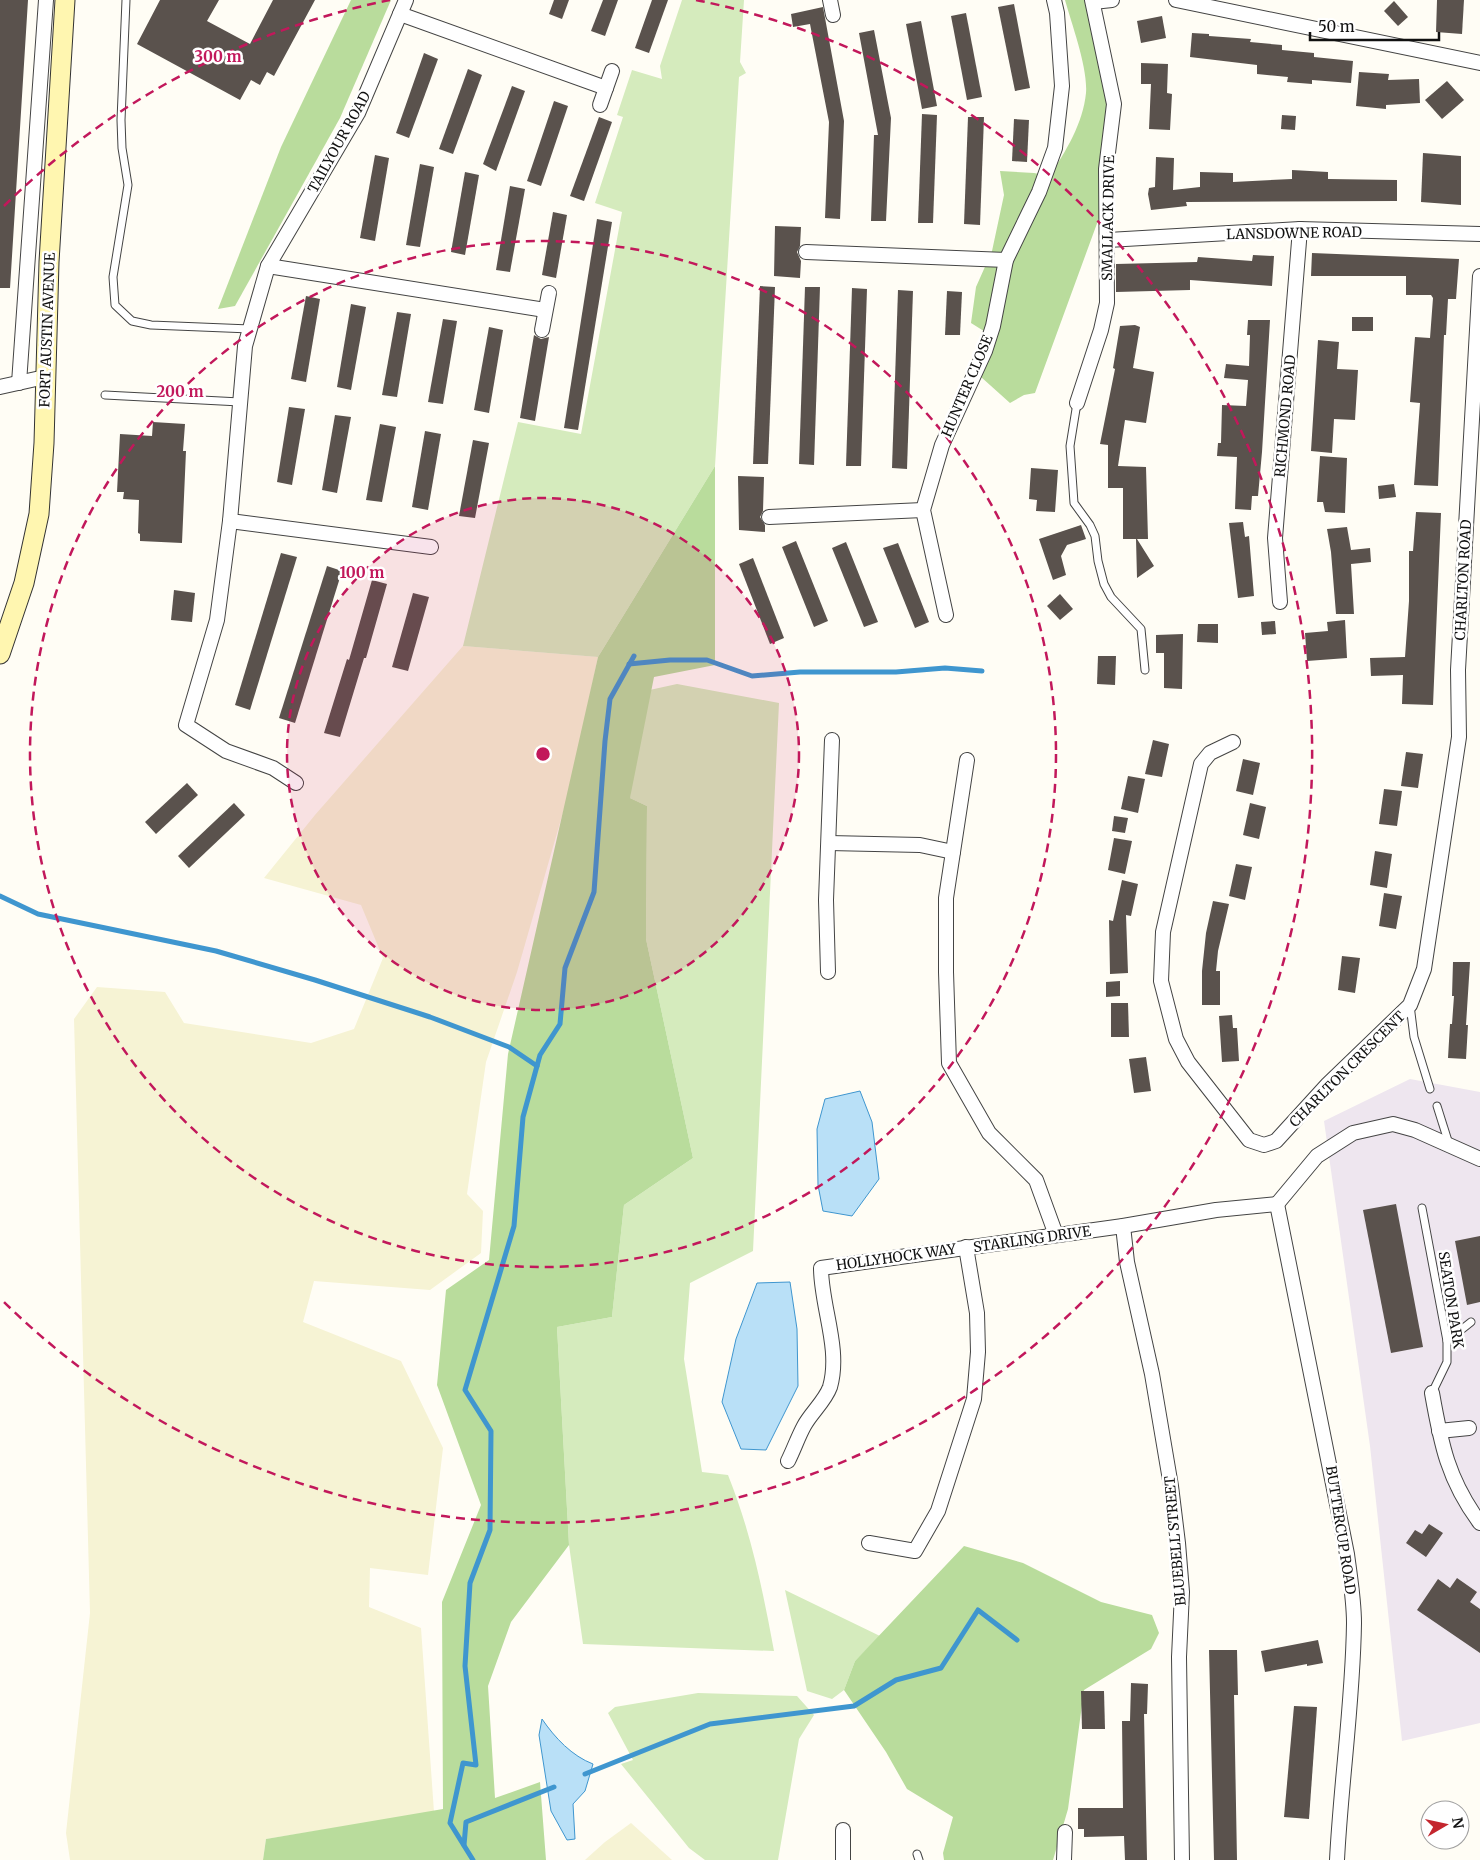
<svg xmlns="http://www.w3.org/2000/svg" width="1480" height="1860" font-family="Merriweather,serif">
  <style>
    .industrial { fill: #eee6ef }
    .farmland { fill: #f6f3d4 }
    .green { fill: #d5ebbd }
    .forest { fill: #b9dc9c }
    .water { fill: #b9e0f7; stroke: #3f96cf }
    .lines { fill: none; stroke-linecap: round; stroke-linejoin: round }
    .stream { stroke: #3f96cf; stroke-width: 5 }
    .building { fill: #5a524d }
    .lane-casing { stroke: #444; stroke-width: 9 }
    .street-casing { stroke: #444; stroke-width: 16 }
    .secondary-casing { stroke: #333; stroke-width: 21 }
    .lane { stroke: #fff; stroke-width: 7 }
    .street { stroke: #fff; stroke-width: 14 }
    .secondary { stroke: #fff6b0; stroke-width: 19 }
    .ring { fill: none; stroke: #c2185b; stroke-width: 2.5; stroke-dasharray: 9 6 }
    .labels { text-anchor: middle; stroke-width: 5; stroke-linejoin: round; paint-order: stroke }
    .street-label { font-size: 14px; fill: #111; stroke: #fff }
    .centre { fill: #c2185b; stroke: #fff; stroke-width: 2.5 }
    .ring-label { font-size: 15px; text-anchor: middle; font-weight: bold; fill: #c2185b; stroke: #fff; stroke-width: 5; stroke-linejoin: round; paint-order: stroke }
  </style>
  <rect width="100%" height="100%" fill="#fffdf5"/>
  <polygon class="industrial" points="1410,1079 1480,1092 1480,1723 1402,1741 1370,1446 1324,1121"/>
  <g class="farmland">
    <polygon points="463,646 598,657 570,788 517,972 486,1062 467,1194 483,1211 481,1253 430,1290 314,1281 303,1322 401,1361 443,1448 428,1575 370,1568 369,1607 421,1628 434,1812 266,1839 263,1860 70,1860 66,1833 90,1613 74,1019 97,987 165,992 184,1023 311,1043 354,1029 383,958 361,905 264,878 315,815"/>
    <polygon points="631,1823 672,1860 585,1860 605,1842"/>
  </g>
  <g class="green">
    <polygon points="682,0 744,0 740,62 746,73 739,77 715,466 598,657 463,646 518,422 581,434 622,212 595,203 623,117 617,115 632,70 662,79 660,66"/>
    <path d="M677,684L779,703L753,1251L690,1283L684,1359L702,1472L728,1475C751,1532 763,1591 774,1651L583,1644L569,1545L557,1327L612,1317L624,1205L693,1158L646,939L647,806L630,798L636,693Z"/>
    <polygon points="785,1590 880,1636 855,1661 844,1690 832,1699 807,1691"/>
    <polygon points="698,1693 797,1696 814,1715 799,1739 778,1860 705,1860 689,1848 621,1764 633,1760 608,1713 615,1707"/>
  </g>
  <g class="forest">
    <polygon points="351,0 391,0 340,118 235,306 218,309 281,147"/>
    <path d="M1065,0H1089L1109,90L1099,175V218L1035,393L1024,395L1010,403L981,377L995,338L971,323L976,287L992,251L1004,195L1000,171L1034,173L1049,176C1066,152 1083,123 1086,93C1088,68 1072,25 1065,0Z"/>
    <polygon points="715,466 715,665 654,677 630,798 647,806 646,939 693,1158 624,1205 612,1317 557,1327 569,1545 511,1622 488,1686 495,1798 540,1782 546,1860 263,1860 266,1839 443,1809 442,1602 481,1505 437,1385 446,1290 489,1260 508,1054 598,657"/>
    <polygon points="964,1546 1023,1563 1101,1602 1152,1615 1159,1633 1151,1649 1084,1690 1068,1809 1053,1860 944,1860 943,1853 953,1817 907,1789 886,1752 844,1690 855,1661"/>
  </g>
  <g class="water">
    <polygon points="860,1091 872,1122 879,1179 852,1216 823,1211 818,1185 817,1129 825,1099"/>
    <polygon points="790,1282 797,1329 798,1386 766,1450 741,1449 722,1402 736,1339 757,1283"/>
    <path d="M542,1719C555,1738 572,1756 593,1764L585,1791L573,1804L575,1839L567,1840L551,1811L539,1735Z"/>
  </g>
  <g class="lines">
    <g class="stream">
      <polyline points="629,664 670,660 707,660 752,676 800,672 896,672 945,668 982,671"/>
      <polyline points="0,896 38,914 216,951 315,980 430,1017 509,1047 537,1066"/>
      <polyline points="585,1774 710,1724 854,1706 896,1680 941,1668 978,1610 1017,1640"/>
      <polyline points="464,1845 466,1822 554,1787"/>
      <polyline points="473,1860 450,1823 463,1763 476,1765 465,1666 470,1583 490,1530 491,1431 465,1390 514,1226 523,1117 540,1055 560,1024 565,968 594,892 605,741 610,699 634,656"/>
    </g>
  </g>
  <g class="building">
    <polygon points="0,0 28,0 10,288 0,288"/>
    <polygon points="160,0 219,0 207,21 250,44 273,0 315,0 274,76 267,72 260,85 251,80 240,100 137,44"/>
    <polygon points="554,0 569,0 562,19 549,14"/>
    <polygon points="603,0 618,0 605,36 591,31"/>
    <polygon points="652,0 668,0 649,53 635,48"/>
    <polygon points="1437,0 1464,0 1462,34 1436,32"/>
    <polygon points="1394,1 1408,17 1398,26 1384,11"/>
    <polygon points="1014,4 1030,88 1015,91 998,7"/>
    <polygon points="823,7 844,121 840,219 825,218 829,122 810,24 793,27 791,14"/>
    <polygon points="966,13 982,97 967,100 951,16"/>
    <polygon points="1162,16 1166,38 1141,43 1137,21"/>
    <polygon points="921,21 937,106 922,109 906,24"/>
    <polygon points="874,30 891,118 886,221 871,221 874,135 878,135 859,33"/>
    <polygon points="1192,33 1209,34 1209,36 1251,39 1250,42 1282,45 1282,50 1314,53 1314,57 1353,61 1351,83 1312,80 1312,84 1287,82 1288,77 1257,74 1257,65 1190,57"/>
    <polygon points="424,53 438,59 409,138 396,133"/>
    <polygon points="1141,63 1168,64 1167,93 1172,94 1170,130 1149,129 1151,84 1141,84"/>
    <polygon points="468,69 482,75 453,154 439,149"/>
    <polygon points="1359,72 1389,74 1388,80 1419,79 1420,103 1386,105 1386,109 1356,106"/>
    <polygon points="1447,81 1464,100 1442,119 1425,100"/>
    <polygon points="512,86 525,91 496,171 483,164"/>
    <polygon points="554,101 568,106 541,186 527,181"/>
    <polygon points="922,114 937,115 933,223 918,223"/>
    <polygon points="1282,115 1296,116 1295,130 1281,129"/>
    <polygon points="599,117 612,122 584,201 570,196"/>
    <polygon points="968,117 984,117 980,225 964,224"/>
    <polygon points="1014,119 1029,120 1027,162 1012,161"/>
    <polygon points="1423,153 1461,156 1461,205 1421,202"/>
    <polygon points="375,155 389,158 375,241 360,238"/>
    <polygon points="1156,157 1174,158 1173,190 1200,187 1200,172 1233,173 1233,182 1292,179 1292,170 1328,172 1328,179 1397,180 1397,201 1186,202 1187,206 1151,210 1148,194 1149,188 1155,187"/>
    <polygon points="420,164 434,167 420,247 406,245"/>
    <polygon points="465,172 479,175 465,255 451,252"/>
    <polygon points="510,186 525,189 510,272 496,270"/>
    <polygon points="553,212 567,215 556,278 542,275"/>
    <polygon points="597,219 612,222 578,430 564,428"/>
    <polygon points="775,226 801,227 800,246 797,252 801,261 800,278 774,276"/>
    <polygon points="1312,253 1459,259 1456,299 1448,299 1446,335 1444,335 1438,486 1414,485 1420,403 1410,402 1415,337 1430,338 1433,298 1431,295 1406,295 1406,276 1311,276"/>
    <polygon points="1253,255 1274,256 1272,286 1190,280 1190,290 1116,292 1116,264 1197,262 1198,257 1252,261"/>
    <polygon points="760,286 775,287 768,464 753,464"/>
    <polygon points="805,287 820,287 814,465 799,464"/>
    <polygon points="852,288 867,289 861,466 846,466"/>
    <polygon points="898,290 913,291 907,469 892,468"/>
    <polygon points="947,291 962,292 960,335 945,335"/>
    <polygon points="306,296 320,299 306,382 291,379"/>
    <polygon points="351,304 366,307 351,390 337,387"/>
    <polygon points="397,312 411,314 397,397 382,395"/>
    <rect x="1352" y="317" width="21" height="14"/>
    <polygon points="443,319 457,321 443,404 428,402"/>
    <polygon points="1248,320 1270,320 1262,452 1258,496 1252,496 1251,510 1235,509 1237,457 1217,456 1218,443 1221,443 1222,405 1246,406 1248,380 1224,378 1226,364 1249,366 1250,335 1247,335"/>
    <polygon points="1135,325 1140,327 1133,368 1154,372 1146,423 1125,420 1118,466 1146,467 1148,539 1137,539 1154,566 1137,578 1136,539 1123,539 1123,488 1108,488 1108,445 1100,444 1115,369 1113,368 1120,326"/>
    <polygon points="489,327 503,330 489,413 474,410"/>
    <polygon points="534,335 541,339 549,337 535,421 520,418"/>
    <polygon points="1318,340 1339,342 1337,369 1358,370 1355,420 1334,419 1332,453 1311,451"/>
    <polygon points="289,407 305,409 292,485 277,482"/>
    <polygon points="335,415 351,417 337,493 322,490"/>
    <polygon points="153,422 185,424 183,451 186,451 182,543 140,541 140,534 138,533 139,500 123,499 124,492 117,492 120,434 152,436"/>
    <polygon points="380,424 396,427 382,502 366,500"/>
    <polygon points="425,431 441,434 428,510 412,507"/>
    <polygon points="473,440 489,443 475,518 459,516"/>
    <polygon points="1320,456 1347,458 1345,513 1325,512 1323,502 1317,502"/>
    <polygon points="1031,468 1058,470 1055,512 1036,511 1037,500 1029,499"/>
    <polygon points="738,476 764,477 763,511 760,517 765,525 765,532 739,530"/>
    <polygon points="1394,484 1396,497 1379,499 1378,486"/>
    <polygon points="1416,512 1441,513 1433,705 1402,704 1403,675 1371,676 1370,658 1405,657 1409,601 1409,551 1413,551"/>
    <polygon points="1243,522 1245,537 1249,536 1254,596 1238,598 1229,523"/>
    <polygon points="1081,525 1086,539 1067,545 1061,556 1066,575 1053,580 1039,539"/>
    <polygon points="1347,527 1351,550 1370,548 1371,562 1351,564 1354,614 1336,614 1331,552 1327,529"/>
    <polygon points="796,541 828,621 814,627 782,547"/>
    <polygon points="846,542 878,622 864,627 832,548"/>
    <polygon points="898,543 929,622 915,628 883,548"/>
    <polygon points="281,553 297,557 250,710 235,705"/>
    <polygon points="753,558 784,638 770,644 739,564"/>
    <polygon points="327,566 342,571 295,723 279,718"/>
    <polygon points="372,580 387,584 366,658 364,658 340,737 324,733 347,659 349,660"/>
    <polygon points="174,590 195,593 192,622 171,620"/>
    <polygon points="413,593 429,597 408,671 392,667"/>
    <polygon points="1060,594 1073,609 1060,620 1047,606"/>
    <polygon points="1345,620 1347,658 1307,661 1305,633 1328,631 1327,622"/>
    <polygon points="1275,621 1276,634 1262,635 1261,622"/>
    <polygon points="1198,624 1218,624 1218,643 1197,642"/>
    <polygon points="1183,634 1182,689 1164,688 1164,653 1156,653 1156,635"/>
    <polygon points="1098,656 1116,656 1115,685 1097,684"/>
    <polygon points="1153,740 1169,744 1162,777 1145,774"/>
    <polygon points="1406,752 1423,754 1418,788 1401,786"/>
    <polygon points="1243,759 1260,763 1253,795 1236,791"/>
    <polygon points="1128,776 1145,779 1138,813 1121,809"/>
    <polygon points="187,783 198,795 156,834 145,822"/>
    <polygon points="1384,789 1402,791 1397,826 1379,824"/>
    <polygon points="234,803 245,815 189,868 178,856"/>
    <polygon points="1250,803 1266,807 1259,839 1243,835"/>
    <polygon points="1114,816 1128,818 1125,833 1112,831"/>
    <polygon points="1114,838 1132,841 1125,874 1108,870"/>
    <polygon points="1375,851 1392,854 1387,888 1370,885"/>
    <polygon points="1236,864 1252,867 1245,900 1229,896"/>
    <polygon points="1122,880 1138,884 1131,916 1126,915 1128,973 1110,974 1109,920 1113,921"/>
    <polygon points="1384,893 1402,896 1396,929 1379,926"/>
    <polygon points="1213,901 1229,904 1218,951 1216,971 1220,971 1220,1005 1202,1005 1202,971 1206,933"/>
    <polygon points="1342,956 1360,958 1355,993 1338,990"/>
    <polygon points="1453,962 1470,962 1466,1025 1468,1025 1466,1059 1448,1058 1450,1024 1452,1024 1454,996 1452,996"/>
    <polygon points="1120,981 1120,996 1106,997 1106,982"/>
    <polygon points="1111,1003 1128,1003 1129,1037 1111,1037"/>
    <polygon points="1232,1015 1233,1028 1237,1028 1239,1061 1222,1062 1219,1016"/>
    <polygon points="1146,1057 1151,1091 1134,1093 1129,1059"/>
    <polygon points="1396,1204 1423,1347 1391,1353 1363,1210"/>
    <polygon points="1480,1236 1480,1302 1467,1305 1455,1241"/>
    <polygon points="1429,1524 1443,1533 1426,1557 1406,1543 1415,1530 1422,1534"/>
    <polygon points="1457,1578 1477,1592 1470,1602 1480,1609 1480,1653 1417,1610 1438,1579 1450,1588"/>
    <polygon points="1318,1640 1323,1663 1307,1666 1307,1664 1265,1672 1261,1651"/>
    <polygon points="1209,1650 1237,1650 1238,1695 1234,1695 1237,1860 1214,1860"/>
    <polygon points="1131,1683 1148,1684 1147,1714 1144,1714 1147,1860 1125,1860 1124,1836 1084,1837 1084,1829 1078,1829 1078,1808 1123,1808 1122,1721 1130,1721"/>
    <polygon points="1081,1691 1104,1691 1105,1729 1082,1729"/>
    <polygon points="1294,1706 1317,1707 1309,1819 1284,1817"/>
  </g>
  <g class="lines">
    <defs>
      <g id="lane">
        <polyline points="126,0 121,120 122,148 128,185 113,277 115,305 132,321 151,325 250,329"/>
        <polyline points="105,395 240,402"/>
        <polyline points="1077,403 1070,446 1074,503 1090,525 1095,536 1098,561 1104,584 1111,597 1141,629 1145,670"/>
        <polyline points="1410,1005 1414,1037 1430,1089"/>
        <polyline points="1437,1106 1449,1144"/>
        <polyline points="1422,1208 1447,1341 1447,1362 1432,1393"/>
        <polyline points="1447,1341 1471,1322"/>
        <polyline points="917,1854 919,1860"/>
      </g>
      <g id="street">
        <polyline points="830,0 833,15"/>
        <polyline points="1176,0 1480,63"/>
        <polyline points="1093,2 1112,0"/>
        <polyline points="400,14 606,88"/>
        <polyline points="600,105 612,71"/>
        <polyline points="1108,240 1300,229 1480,234"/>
        <polyline points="806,252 1006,260"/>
        <polyline points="268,266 545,310"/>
        <polyline points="542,330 549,293"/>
        <polyline points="19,383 46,0"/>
        <polyline points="0,387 45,377"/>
        <polyline points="1077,403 1101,330 1107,303 1106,169 1114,104 1092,0"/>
        <polyline points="769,517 923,510"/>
        <polyline points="230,521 431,547"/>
        <polyline points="1280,602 1275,538 1300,229"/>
        <polyline points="946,615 923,510 942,445 985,351 993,326 1006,260 1039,192 1055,148 1062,86 1057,13 1054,0"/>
        <polyline points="1233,742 1210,753 1201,764 1163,932 1161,981 1176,1039 1188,1062 1249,1140 1264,1145 1276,1141 1328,1084 1410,1005 1424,969 1459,737 1458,670 1480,276"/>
        <polyline points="967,760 946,898 946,972 949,1063 989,1133 1036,1180 1056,1235"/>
        <polyline points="296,783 273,768 226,751 186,725 217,620 230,521 245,346 268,266 358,113 406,0"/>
        <polyline points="829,843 920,845 953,852"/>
        <polyline points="828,972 826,900 832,740"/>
        <path d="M1277,1204L1347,1554C1350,1577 1354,1600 1354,1623C1353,1702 1341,1781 1337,1860"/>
        <polyline points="1277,1204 1317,1156 1353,1133 1393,1124 1415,1130 1480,1159"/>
        <polyline points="1123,1226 1127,1262 1152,1374 1171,1486 1178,1543 1182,1592 1179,1657 1182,1860"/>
        <path d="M1432,1393C1441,1444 1448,1480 1480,1523"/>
        <polyline points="1439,1431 1469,1428"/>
        <path d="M788,1461C794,1449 798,1437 804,1426C811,1413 825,1401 830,1387C841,1349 821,1306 821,1268L1123,1226L1216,1210L1277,1204"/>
        <polyline points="869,1543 915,1551 938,1511 974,1399 978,1352 977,1313 966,1247"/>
        <polyline points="843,1860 843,1830"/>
        <polyline points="1064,1860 1065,1832"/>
      </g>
      <polyline id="secondary" points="0,654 24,583 39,514 44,443 49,262 65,0"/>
    </defs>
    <use href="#lane" class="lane-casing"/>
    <use href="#street" class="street-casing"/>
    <use href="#secondary" class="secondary-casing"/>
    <use href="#lane" class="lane"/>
    <use href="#street" class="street"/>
    <use href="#secondary" class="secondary"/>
  </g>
  <circle cx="543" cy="754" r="256" fill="#c2185b" fill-opacity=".12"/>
  <g class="ring">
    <circle cx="543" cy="754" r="256"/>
    <circle cx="543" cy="754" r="513"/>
    <path d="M4 206A769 769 0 0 1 390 0M696 0A769 769 0 1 1 4 1302"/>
  </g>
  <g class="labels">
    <g class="street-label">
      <text transform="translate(339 142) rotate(-61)" y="5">TAILYOUR ROAD</text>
      <text transform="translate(1108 218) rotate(-89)" y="5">SMALLACK DRIVE</text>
      <text transform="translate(1294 233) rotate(-1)" y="5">LANSDOWNE ROAD</text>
      <text transform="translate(47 330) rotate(-88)" y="5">FORT AUSTIN AVENUE</text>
      <text transform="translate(967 386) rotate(-67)" y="5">HUNTER CLOSE</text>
      <text transform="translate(1285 416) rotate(-85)" y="5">RICHMOND ROAD</text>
      <text transform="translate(1463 580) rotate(-87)" y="5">CHARLTON ROAD</text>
      <text transform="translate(1347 1069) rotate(-45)" y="5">CHARLTON CRESCENT</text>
      <text transform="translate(1032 1239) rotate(-8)" y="5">STARLING DRIVE</text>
      <text transform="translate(896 1257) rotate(-8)" y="5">HOLLYHOCK WAY</text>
      <text transform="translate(1451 1300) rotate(81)" y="5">SEATON PARK</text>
      <text transform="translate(1341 1530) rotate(81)" y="5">BUTTERCUP ROAD</text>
      <text transform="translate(1175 1541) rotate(-95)" y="5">BLUEBELL STREET</text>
    </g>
  </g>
  <circle cx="543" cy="754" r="8" class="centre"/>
  <g class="ring-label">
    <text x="218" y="62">300 m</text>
    <text x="180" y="397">200 m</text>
    <text x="362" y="578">100 m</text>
  </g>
  <g transform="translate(1445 1825) rotate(81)"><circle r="24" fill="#ffffff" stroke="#a0a0a0"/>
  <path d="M0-4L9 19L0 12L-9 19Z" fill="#c4262e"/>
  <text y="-8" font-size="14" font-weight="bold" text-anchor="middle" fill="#111111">N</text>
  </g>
  <path d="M1310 32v8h129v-8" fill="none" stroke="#111111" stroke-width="2.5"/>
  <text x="1318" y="32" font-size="15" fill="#111111" stroke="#ffffff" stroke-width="4" paint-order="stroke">50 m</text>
</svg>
